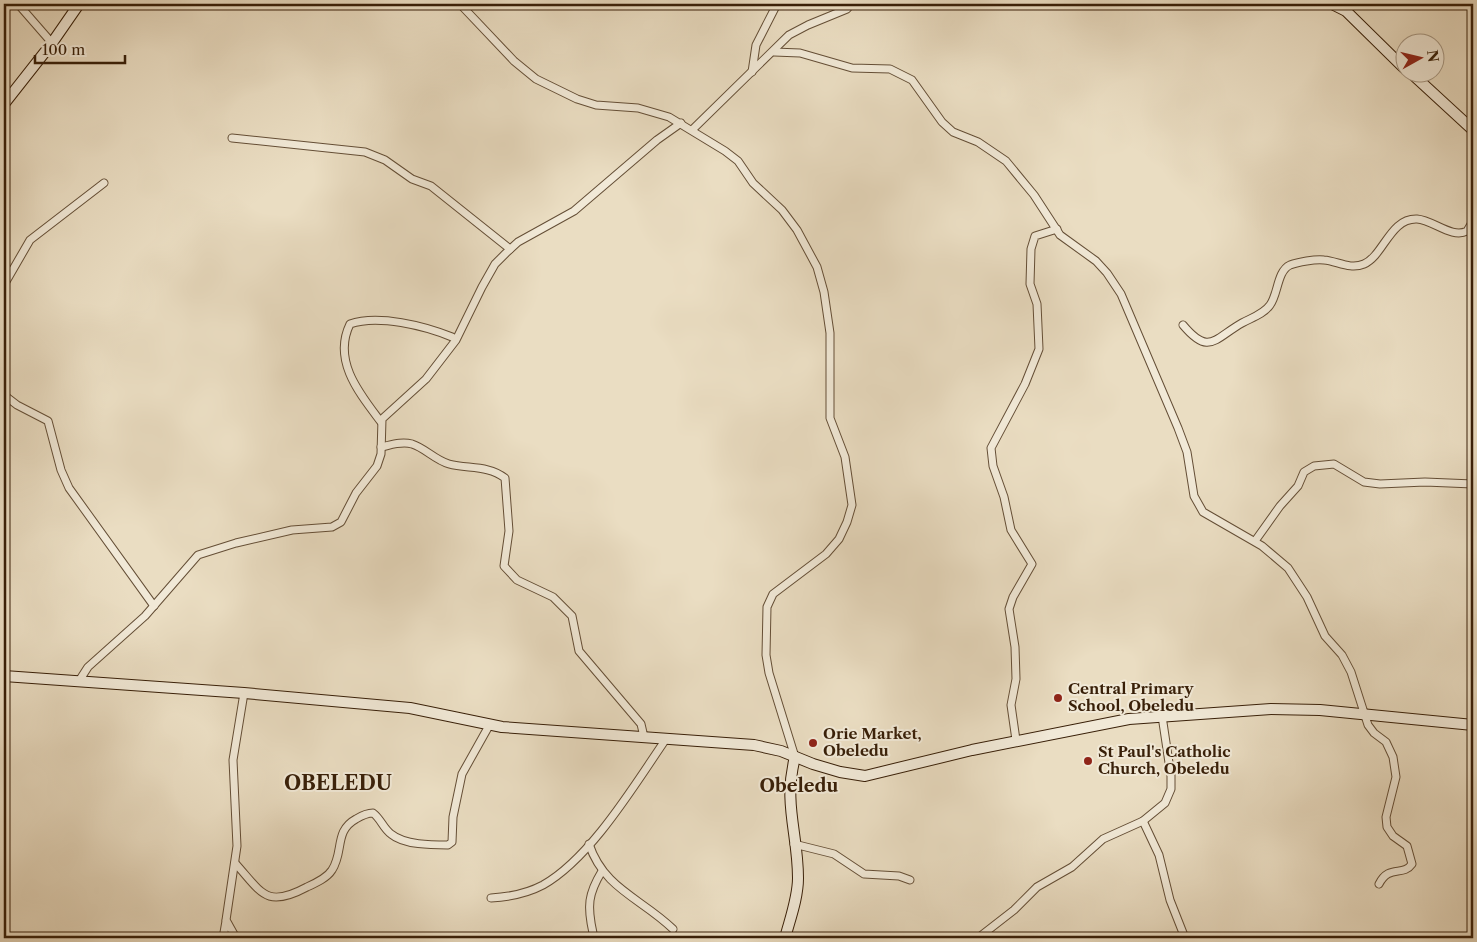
<svg xmlns="http://www.w3.org/2000/svg" width="1477" height="942" font-family="'Libre Caslon Text',serif">
  <style>
    .lines { fill: none; stroke-linecap: round; stroke-linejoin: round }
    .street-casing { stroke: #644e36; stroke-width: 9 }
    .secondary-casing { stroke: #381f08; stroke-width: 12 }
    .street { stroke: #f1e9d7; stroke-width: 7 }
    .secondary { stroke: #f1e9d7; stroke-width: 10 }
    .poi-dot { fill: #8f2418; stroke: #f1e9d7; stroke-width: 2 }
    .labels { text-anchor: middle; stroke-width: 4; stroke-linejoin: round; paint-order: stroke }
    .poi-label { font-size: 15px; font-weight: bold; fill: #381f08; stroke: #f1e9d7; text-anchor: start }
    .quarter-label { font-size: 18px; font-weight: bold; fill: #381f08; stroke: #f1e9d7 }
    .district-label { font-size: 20px; font-weight: bold; fill: #381f08; stroke: #f1e9d7 }
  </style>
  <rect width="100%" height="100%" fill="#eaddc2"/>
  <filter id="stains"><feTurbulence type="fractalNoise" baseFrequency=".004" numOctaves="4"/><feColorMatrix values="0 0 0 0 .2 0 0 0 0 .09 0 0 0 0 .02 0 0 0 .5 -.17"/></filter>
  <radialGradient id="worn" r=".72"><stop offset=".6" stop-color="#630" stop-opacity="0"/><stop offset="1" stop-color="#630" stop-opacity=".3"/></radialGradient>
  <g class="lines">
    <defs>
      <g id="street">
        <polyline points="18,4 52,43"/>
        <polyline points="460,4 514,61 536,79 577,99 596,105 638,108 669,117 725,151 738,161 753,183 782,210 797,230 817,267 824,292 830,333 830,418 845,457 852,505 847,522 839,539 826,554 773,594 767,607 766,655 769,673 795,757"/>
        <path d="M774,52L800,53L852,68L890,69L912,80L942,122L953,132L978,142L1006,161L1034,195L1060,235L1096,261L1107,273L1121,294L1178,428L1187,452L1194,496L1203,512L1262,546L1288,568L1307,597L1325,636L1342,655L1351,672L1368,725L1374,733L1386,742L1393,757L1396,777L1386,817L1387,827L1393,836L1407,846L1412,864C1403,877 1389,864 1379,884"/>
        <polyline points="752,72 756,45 777,4"/>
        <polyline points="692,130 789,35 808,25 847,9 851,4"/>
        <polyline points="232,138 365,152 385,160 412,179 431,186 510,249"/>
        <polyline points="4,285 30,240 104,183"/>
        <path d="M1183,325C1209,356 1214,339 1242,323C1251,318 1264,314 1270,305C1278,295 1277,271 1290,265C1298,262 1315,259 1324,260C1337,261 1350,270 1364,264C1384,255 1390,218 1417,219C1433,220 1452,239 1467,231L1473,221"/>
        <polyline points="4,395 17,405 48,421 61,470 69,488 154,606"/>
        <path d="M381,422C360,394 332,361 350,324C378,314 425,326 452,337"/>
        <path d="M381,447C391,445 401,441 412,444C425,448 435,460 449,464C468,469 488,465 505,478L509,531L504,566L517,580L553,597L572,616L579,651L641,724L644,737"/>
        <polyline points="1255,541 1280,506 1298,486 1304,472 1314,466 1334,464 1364,482 1380,484 1425,482 1473,484"/>
        <polyline points="79,681 88,667 145,616 198,555 236,543 292,530 332,527 341,522 356,493 377,466 381,454 382,419 426,379 456,340 482,287 495,264 506,253 518,242 574,211 657,140 681,123"/>
        <polyline points="1016,740 1011,705 1016,679 1015,647 1009,609 1013,597 1032,564 1011,530 1004,497 993,466 991,448 1025,384 1039,349 1037,304 1030,284 1031,249 1035,236 1057,229"/>
        <polyline points="1143,821 1159,855 1170,900 1185,938"/>
        <path d="M589,844C604,889 641,898 673,929"/>
        <polyline points="794,844 834,854 864,874 899,876 910,880"/>
        <path d="M235,863C262,893 266,909 307,887C316,883 327,878 332,870C344,852 334,831 356,819C361,816 367,813 373,813C381,819 383,828 391,834C404,845 432,845 448,845L452,842L453,817L462,774L490,724"/>
        <path d="M491,898C508,897 528,893 543,885C591,858 635,784 666,739"/>
        <path d="M593,933C587,906 588,894 602,871"/>
        <polyline points="223,938 226,921"/>
        <polyline points="236,938 226,920 237,846 233,760 244,693"/>
        <polyline points="978,938 1014,910 1037,887 1072,867 1103,839 1143,821 1165,803 1171,789 1171,776 1162,716"/>
      </g>
      <g id="secondary">
        <polyline points="1332,4 1346,11 1404,68"/>
        <polyline points="1410,72 1473,130"/>
        <polyline points="4,104 52,43 79,4"/>
        <polyline points="4,676 244,693 410,708 502,727 754,745 781,751 813,764 840,772 865,776 972,750 1129,719 1271,709 1320,710 1473,725"/>
        <path d="M785,938C790,919 798,898 798,878C798,833 783,804 795,757"/>
      </g>
    </defs>
    <use href="#street" class="street-casing"/>
    <use href="#secondary" class="secondary-casing"/>
    <use href="#street" class="street"/>
    <use href="#secondary" class="secondary"/>
  </g>
  <g class="poi-dot">
    <circle cx="1058" cy="698" r="5"/>
    <circle cx="813" cy="743" r="5"/>
    <circle cx="1088" cy="761" r="5"/>
  </g>
  <g class="labels">
    <g class="poi-label">
      <text x="1068" y="694">Central Primary<tspan x="1068" dy="17">School, Obeledu</tspan></text>
      <text x="823" y="739">Orie Market,<tspan x="823" dy="17">Obeledu</tspan></text>
      <text x="1098" y="757">St Paul's Catholic<tspan x="1098" dy="17">Church, Obeledu</tspan></text>
    </g>
    <g class="quarter-label">
      <text x="799" y="792">Obeledu</text>
    </g>
    <g class="district-label">
      <text x="338" y="790">OBELEDU</text>
    </g>
  </g>
  <rect width="1477" height="942" fill="none" stroke="#eaddc2" stroke-width="20"/>
  <rect x="5" y="5" width="1467" height="932" fill="none" stroke="#381f08" stroke-width="2.5"/>
  <rect x="10" y="10" width="1457" height="922" fill="none" stroke="#381f08"/>
  <g transform="translate(1420 58) rotate(82)"><circle r="24" fill="#f1e9d7" stroke="#a79884"/>
  <path d="M0-4L9 19L0 12L-9 19Z" fill="#8f2418"/>
  <text y="-8" font-size="14" font-weight="bold" text-anchor="middle" fill="#381f08">N</text>
  </g>
  <path d="M35 55v8h90v-8" fill="none" stroke="#381f08" stroke-width="2.5"/>
  <text x="42" y="55" font-size="15" fill="#381f08" stroke="#f1e9d7" stroke-width="4" paint-order="stroke">100 m</text>
  <rect width="100%" height="100%" filter="url(#stains)"/>
  <rect width="100%" height="100%" fill="url(#worn)"/>
</svg>
